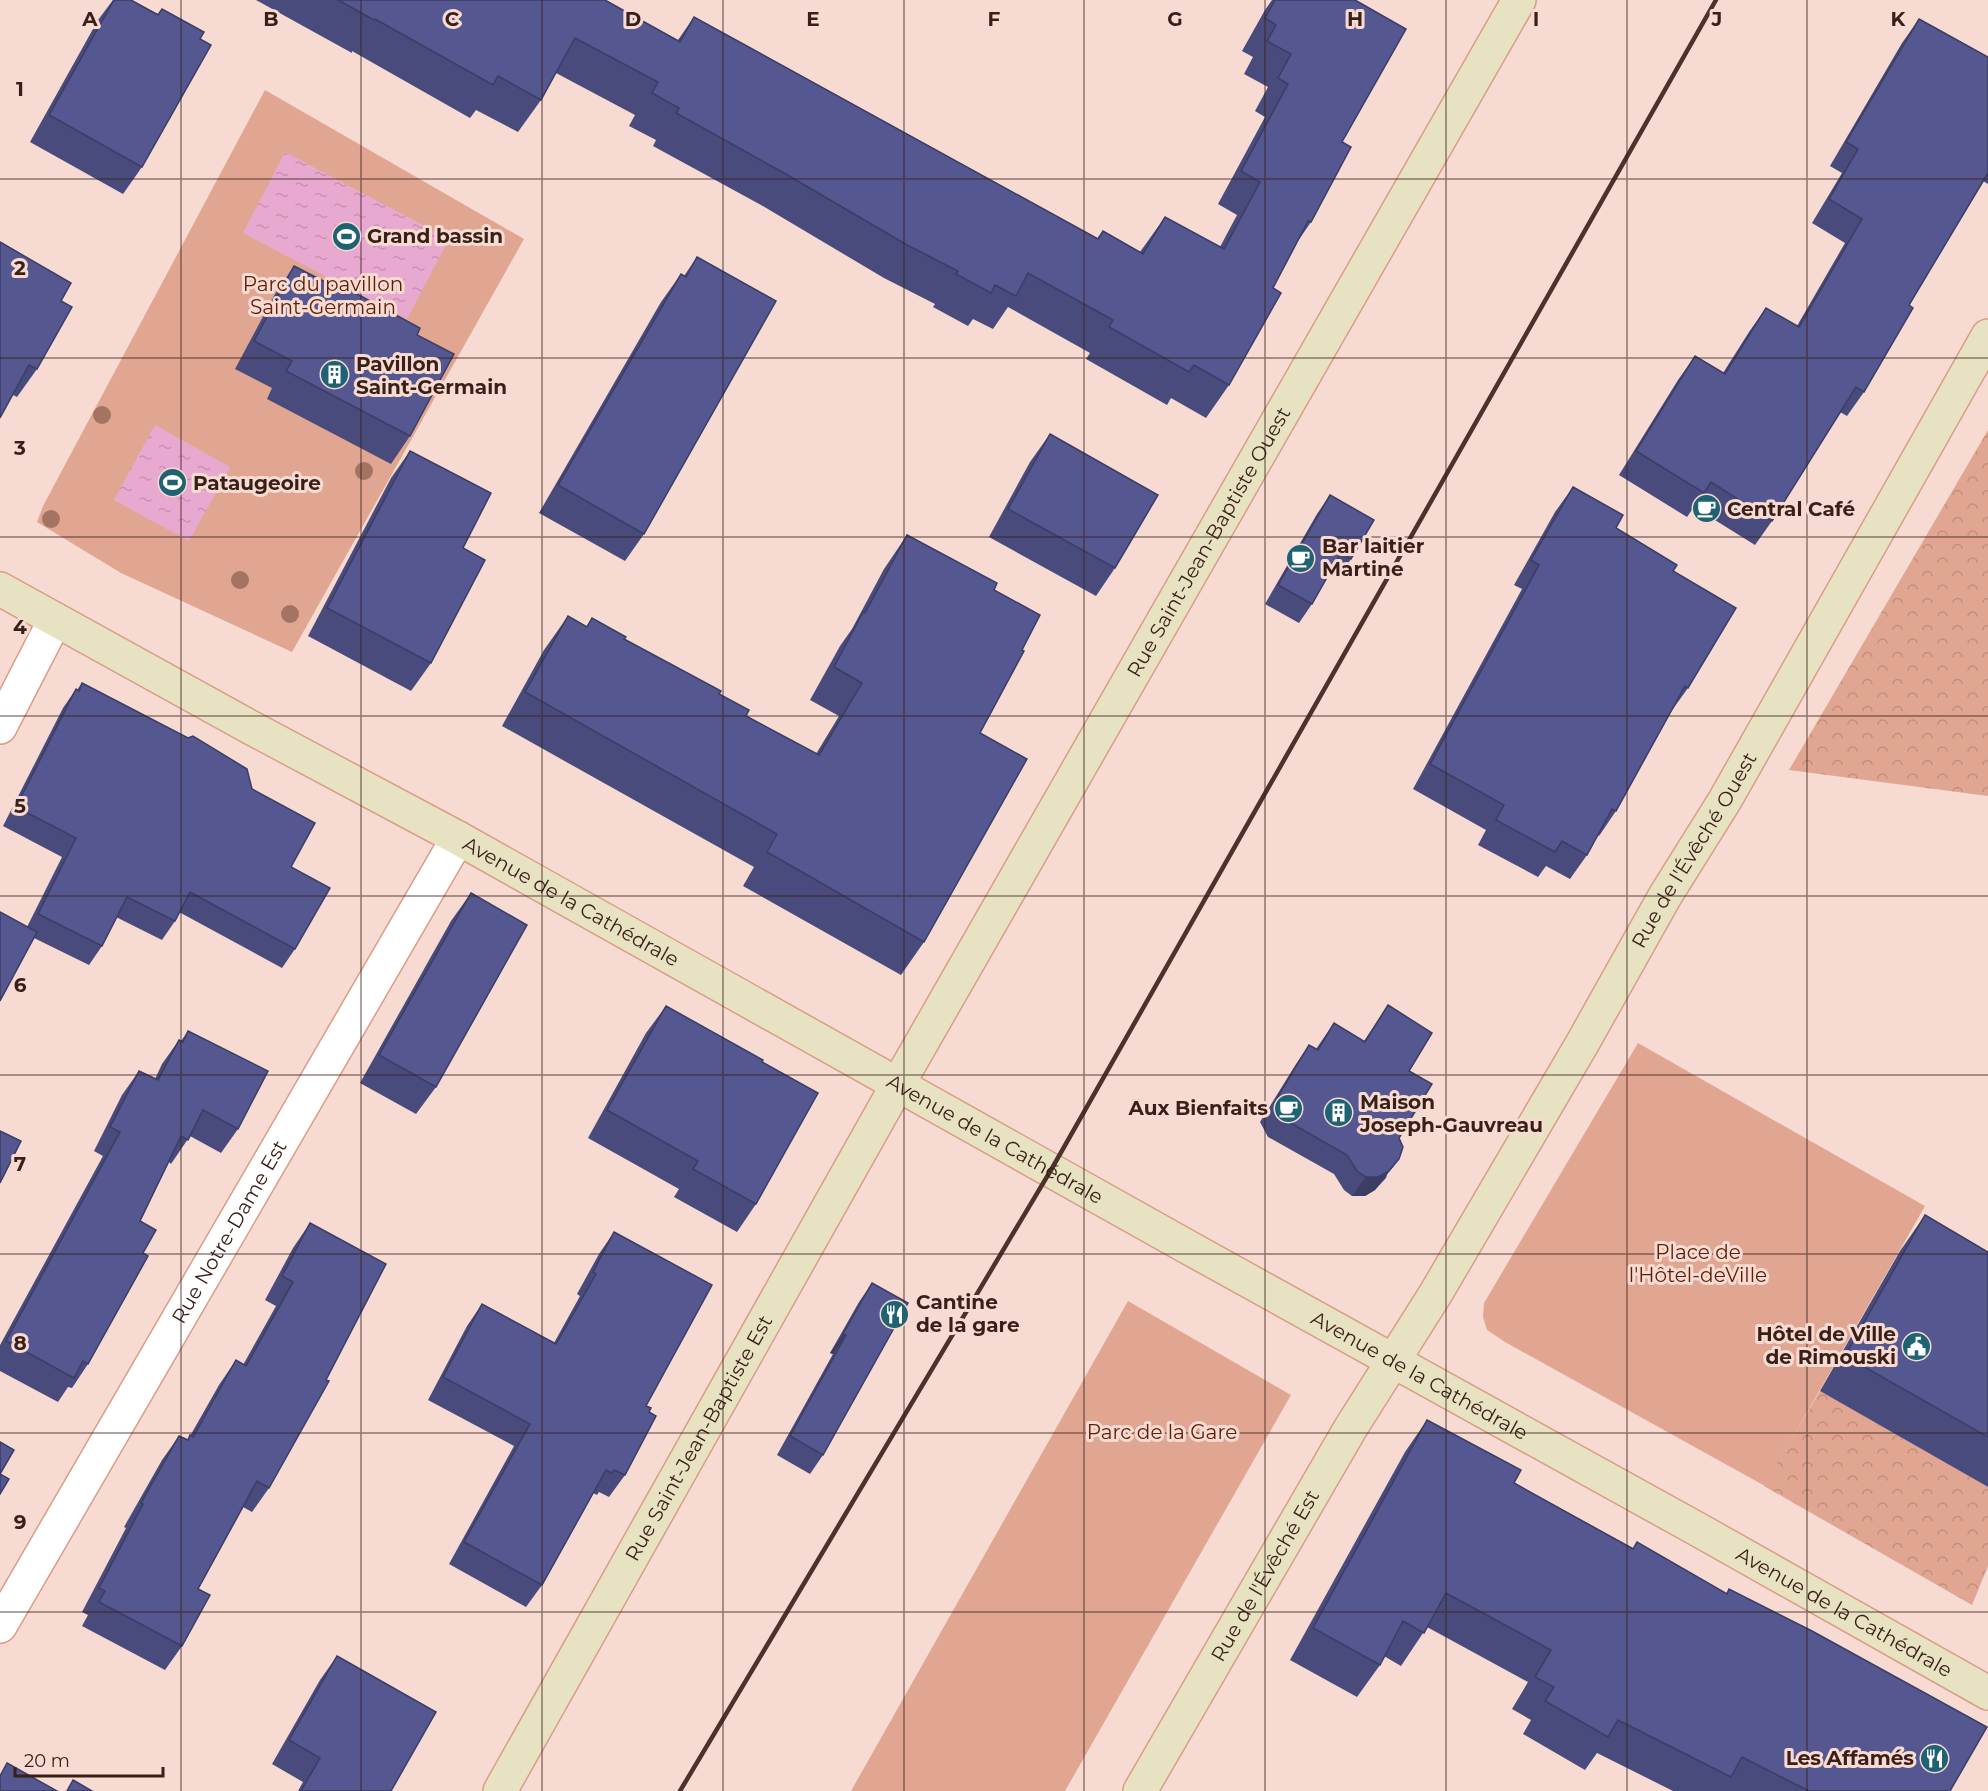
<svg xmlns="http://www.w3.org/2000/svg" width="1988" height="1791" font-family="Montserrat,sans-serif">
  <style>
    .green { fill: #e1a691 }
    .forest { fill: url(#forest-crowns) }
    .water { fill: url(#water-ripples) }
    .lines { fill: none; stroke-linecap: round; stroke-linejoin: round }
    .street-casing { stroke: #dc9c86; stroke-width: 36 }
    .secondary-casing { stroke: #dc9c86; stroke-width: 36 }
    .street { stroke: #fff; stroke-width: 33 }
    .secondary { stroke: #e7e2c2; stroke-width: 33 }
    .rail { stroke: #4c322a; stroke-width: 4.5 }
    .tree { fill: #a27461 }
    .wall { fill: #484b7c }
    .shaded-wall { fill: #3b3d65 }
    .building { fill: #545790; stroke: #3b3d65; stroke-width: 1.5 }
    .grid { fill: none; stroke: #381f17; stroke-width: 1.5; stroke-opacity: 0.55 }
    .labels { text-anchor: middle; stroke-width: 6; stroke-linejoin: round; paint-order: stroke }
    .poi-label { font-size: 20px; font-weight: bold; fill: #381f17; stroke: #f7dbd2; text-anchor: start }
    .park-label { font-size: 20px; fill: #5d1f05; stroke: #f7dbd2 }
    .street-label { font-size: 20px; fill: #381f17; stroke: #f7dbd2 }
    .grid-label { font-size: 20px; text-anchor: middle; font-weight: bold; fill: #381f17; stroke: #f7dbd2; stroke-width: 6; stroke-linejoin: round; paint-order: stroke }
  </style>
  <defs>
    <pattern id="forest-crowns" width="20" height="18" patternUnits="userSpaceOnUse" patternTransform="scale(1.5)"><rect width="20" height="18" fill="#e1a691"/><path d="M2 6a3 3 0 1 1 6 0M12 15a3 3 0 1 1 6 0" fill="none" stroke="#c28e7c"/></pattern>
    <pattern id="water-ripples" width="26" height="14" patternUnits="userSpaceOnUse" patternTransform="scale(1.5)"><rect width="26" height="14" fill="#e8a9d1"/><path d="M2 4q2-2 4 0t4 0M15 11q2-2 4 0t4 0" fill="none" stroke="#c891b3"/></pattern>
  </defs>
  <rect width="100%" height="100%" fill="#f7dbd2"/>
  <g class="green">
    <polygon points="265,90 524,239 292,652 121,573 37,522 43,506"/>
    <polygon points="1638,1043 1925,1206 1765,1486 1505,1342 1487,1330 1483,1317 1484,1303"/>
    <polygon points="1128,1301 1291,1395 1065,1791 851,1791"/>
  </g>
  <g class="forest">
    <polygon points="1988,430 1988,796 1789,770"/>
    <polygon points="1820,1391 1988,1487 1988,1566 1972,1605 1764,1486"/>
  </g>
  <g class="water">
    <polygon points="285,152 449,239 407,319 243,233"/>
    <polygon points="155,425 230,467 189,541 114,500"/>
  </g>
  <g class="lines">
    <defs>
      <g id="street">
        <polyline points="0,727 55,620"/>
        <path id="s1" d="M0,1626L458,838"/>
      </g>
      <g id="secondary">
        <path id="s2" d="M0,589L248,726L458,838L1193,1250L1706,1534L1988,1693"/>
        <path id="s3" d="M500,1791L898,1084L1519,0"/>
        <path id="s4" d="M1140,1791L1350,1429L1436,1293L1582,1044L1665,896L1725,800L1988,336"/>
      </g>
    </defs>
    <use href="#street" class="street-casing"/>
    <use href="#secondary" class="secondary-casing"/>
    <use href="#street" class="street"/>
    <use href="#secondary" class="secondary"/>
    <polyline class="rail" points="680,1791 1051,1170 1716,0"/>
  </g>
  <g class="tree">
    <circle cx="102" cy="415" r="9"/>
    <circle cx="364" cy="471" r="9"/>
    <circle cx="51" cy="519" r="9"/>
    <circle cx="240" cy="580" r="9"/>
    <circle cx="290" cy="614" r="9"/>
  </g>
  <g class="wall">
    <polygon points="113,0 131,0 158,14 162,9 200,39 142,167 123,194 30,142 98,20"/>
    <polygon points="256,0 605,0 678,40 694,17 1097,239 1103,231 1140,252 1165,217 1220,247 1237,215 1218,204 1265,117 1255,111 1268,87 1244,74 1253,57 1242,51 1265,10 1272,0 1355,0 1342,142 1311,222 1298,241 1273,288 1229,385 1206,418 1171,398 1167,405 1086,359 1090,353 1008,307 993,329 973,319 968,326 933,307 935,304 884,278 761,205 653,146 656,140 629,126 635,115 556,73 541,100 518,132 476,110 470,118 352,51 352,53"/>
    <polygon points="1919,19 1988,57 1988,184 1983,181 1909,305 1864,392 1847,416 1840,412 1772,521 1755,545 1694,507 1687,517 1619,475 1678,380 1695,356 1723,373 1749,332 1766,308 1797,326 1845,243 1812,223 1842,173 1830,166 1902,43"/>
    <polygon points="697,257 644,534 625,561 539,513 661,302 681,274 684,276"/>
    <polygon points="294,266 332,286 335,282 417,335 410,436 391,464 267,399 272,388 235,369 275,294"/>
    <polygon points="61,301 37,369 17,397 13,395"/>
    <polygon points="1050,434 1115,568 1096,596 989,537 1030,462"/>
    <polygon points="410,451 463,548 431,663 411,691 308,636 391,478"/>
    <polygon points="1573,487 1616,528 1673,571 1688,688 1670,713 1616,811 1599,836 1598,835 1587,855 1570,879 1546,866 1538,877 1478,845 1486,830 1413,789 1522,589 1514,585 1555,512"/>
    <polygon points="1330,495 1351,559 1338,578 1329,573 1312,604 1299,623 1265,604 1317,514"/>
    <polygon points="907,535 994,590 1022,650 980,733 924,942 901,975 743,886 754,867 502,726 544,650 568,616 586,627 592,618 624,639 719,694 746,716 816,754 839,716 810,700 840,646 852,629 884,569"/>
    <polygon points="82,683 252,789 291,867 295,949 282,968 179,912 175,921 162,940 116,917 102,946 89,965 34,938 27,927 62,857 3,826 63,708 76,689 77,690"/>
    <polygon points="471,893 436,1087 416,1114 360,1083 451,921"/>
    <polygon points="1388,1005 1409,1071 1399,1138 1386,1178 1375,1190 1365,1196 1352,1196 1344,1190 1334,1174 1268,1137 1260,1122 1296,1064 1309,1045 1316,1049 1334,1023 1364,1041"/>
    <polygon points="666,1006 762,1062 756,1204 737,1232 674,1197 679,1189 588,1138 646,1033"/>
    <polygon points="188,1031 238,1129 221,1153 190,1136 171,1164 169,1162 140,1221 143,1253 88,1364 72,1388 68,1387 58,1402 0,1371 0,1345 103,1156 94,1151 122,1095 139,1071 155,1079 162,1064 179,1040 181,1041"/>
    <polygon points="1925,1215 1988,1252 1988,1487 1820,1391 1900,1251"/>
    <polygon points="310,1223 269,1488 252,1512 243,1507 198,1589 182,1646 165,1670 82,1626 88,1615 82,1612 126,1528 124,1527 162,1460 179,1436 187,1440 190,1436 219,1385 236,1360 243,1365 276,1306 265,1300 293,1248"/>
    <polygon points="614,1232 646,1406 625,1475 609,1497 599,1492 597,1495 593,1493 542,1585 526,1607 449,1564 514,1446 428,1400 467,1326 482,1304 554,1343 580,1296 577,1294 599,1254"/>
    <polygon points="872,1283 823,1455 810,1474 777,1455 833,1354 830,1353 859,1302"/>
    <polygon points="1427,1420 1514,1483 1633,1548 1637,1542 1726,1594 1729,1589 1950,1791 1673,1791 1597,1753 1585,1770 1523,1734 1531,1720 1512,1709 1528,1682 1427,1627 1401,1666 1384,1656 1380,1665 1357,1697 1290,1660 1405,1452"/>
    <polygon points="337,1656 391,1791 298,1791 303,1782 272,1764 320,1680"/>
  </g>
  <g class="shaded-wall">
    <polygon points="1399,1159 1375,1190 1365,1196 1352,1196 1366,1177"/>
    <polygon points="843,1334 846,1335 833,1354 830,1353"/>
  </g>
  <g class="building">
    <polygon points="114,0 131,0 158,15 162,9 204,32 200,39 211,45 142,167 49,115"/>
    <polygon points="338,0 605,0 680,42 694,17 1098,239 1103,231 1143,254 1165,217 1224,249 1260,182 1241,171 1288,84 1278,78 1291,54 1267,41 1276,25 1265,18 1275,0 1355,0 1406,29 1342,142 1351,147 1311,222 1308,221 1273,288 1281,293 1229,385 1194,365 1189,372 1109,327 1113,320 1028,273 1016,296 995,285 991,293 956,274 958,271 907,245 784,173 676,113 679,108 652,93 658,82 575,38 541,100 498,76 493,85 375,19 374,20"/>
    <polygon points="1919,19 1988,57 1988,173 1909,305 1913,308 1864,392 1856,387 1772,521 1711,482 1704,493 1636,451 1695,356 1725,374 1766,308 1799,327 1862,219 1829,199 1858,149 1846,142"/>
    <polygon points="0,242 71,283 61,301 72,307 37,369 29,365 0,418"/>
    <polygon points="697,257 776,301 644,534 558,485 681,274 686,277"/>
    <polygon points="294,266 333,286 335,282 420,328 417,335 454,354 410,436 286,371 292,361 254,341"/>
    <polygon points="1050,434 1158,495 1115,568 1008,509"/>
    <polygon points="410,451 491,493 463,548 485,560 431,663 327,608"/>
    <polygon points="1573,487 1623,515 1616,528 1677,565 1673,571 1736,608 1688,688 1685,686 1616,811 1612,809 1587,855 1562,841 1555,852 1496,820 1504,805 1430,764 1539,565 1531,560"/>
    <polygon points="1330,495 1374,520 1351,559 1341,553 1312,604 1278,585"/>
    <polygon points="907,535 997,583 994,590 1040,615 1022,650 1024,651 980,733 1027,759 924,942 767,852 777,834 525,692 568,616 587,627 592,618 626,637 624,639 721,691 719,694 749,710 746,716 819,755 862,683 834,667 863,612 865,613"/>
    <polygon points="82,683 188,738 193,736 247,769 252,789 315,823 291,867 330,888 295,949 190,892 175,921 127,897 102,946 38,914 76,838 16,807 76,689 79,691"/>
    <polygon points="471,893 527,925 436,1087 379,1055"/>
    <polygon points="0,912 37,932 0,1001"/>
    <polygon points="1388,1005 1432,1033 1409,1071 1432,1084 1399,1138 1403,1147 1399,1159 1389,1171 1378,1177 1366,1177 1357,1171 1347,1155 1282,1118 1274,1103 1309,1045 1318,1050 1334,1023 1365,1042"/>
    <polygon points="666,1006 763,1060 762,1062 818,1093 756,1204 693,1169 698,1161 607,1110"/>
    <polygon points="188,1031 268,1071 238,1129 203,1110 188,1140 181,1136 140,1221 156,1230 143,1253 148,1256 88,1364 83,1361 74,1378 6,1341 120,1132 110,1127 139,1071 158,1080 179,1040 183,1042"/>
    <polygon points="0,1131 21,1141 0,1183"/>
    <polygon points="1925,1215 1988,1252 1988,1437 1845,1356"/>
    <polygon points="310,1223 386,1264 326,1380 329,1381 269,1488 257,1481 198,1589 210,1595 182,1646 99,1602 105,1591 99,1588 143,1504 141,1503 179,1436 188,1440 190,1435 193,1437 236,1360 246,1366 293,1282 282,1276"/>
    <polygon points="614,1232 712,1285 646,1406 651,1408 649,1412 656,1416 625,1475 614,1470 612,1473 606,1470 542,1585 464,1542 530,1424 443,1377 482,1304 556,1344 596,1274 593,1272"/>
    <polygon points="872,1283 908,1303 823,1455 790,1436 846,1335 843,1334"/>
    <polygon points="1427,1420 1521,1470 1514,1483 1633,1549 1637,1542 1727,1594 1729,1589 1812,1631 1987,1727 1950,1791 1809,1791 1742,1757 1731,1777 1618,1720 1608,1737 1545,1701 1554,1687 1535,1677 1551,1650 1446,1593 1424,1633 1403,1621 1380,1665 1313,1628"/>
    <polygon points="0,1442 14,1450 0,1474 9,1479 0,1494"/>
    <polygon points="337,1656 436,1712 391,1791 301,1791 320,1758 289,1740"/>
    <polygon points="7,1763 57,1791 0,1791 0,1776"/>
    <polygon points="73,1780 92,1791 67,1791"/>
  </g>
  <path class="grid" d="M181,0V1791M361,0V1791M542,0V1791M723,0V1791M904,0V1791M1084,0V1791M1265,0V1791M1446,0V1791M1627,0V1791M1807,0V1791M0,179H1988M0,358H1988M0,537H1988M0,716H1988M0,896H1988M0,1075H1988M0,1254H1988M0,1433H1988M0,1612H1988"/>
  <defs>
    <symbol id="stadium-disc" viewBox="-11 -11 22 22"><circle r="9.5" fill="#1e6274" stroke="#f7dbd2"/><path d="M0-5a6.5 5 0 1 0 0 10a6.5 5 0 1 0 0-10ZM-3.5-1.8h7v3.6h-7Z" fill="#fff"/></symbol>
    <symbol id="building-disc" viewBox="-11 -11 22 22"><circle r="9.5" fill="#1e6274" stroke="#f7dbd2"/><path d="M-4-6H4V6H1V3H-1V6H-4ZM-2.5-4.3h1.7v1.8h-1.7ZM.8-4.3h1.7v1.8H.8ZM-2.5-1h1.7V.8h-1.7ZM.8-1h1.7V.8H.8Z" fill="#fff"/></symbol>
    <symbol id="cafe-disc" viewBox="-11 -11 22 22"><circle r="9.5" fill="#1e6274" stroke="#f7dbd2"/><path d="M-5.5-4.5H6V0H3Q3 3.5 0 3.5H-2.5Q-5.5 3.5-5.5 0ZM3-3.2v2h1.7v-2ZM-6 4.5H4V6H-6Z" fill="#fff"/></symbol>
    <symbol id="restaurant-disc" viewBox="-11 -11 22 22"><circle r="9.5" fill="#1e6274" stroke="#f7dbd2"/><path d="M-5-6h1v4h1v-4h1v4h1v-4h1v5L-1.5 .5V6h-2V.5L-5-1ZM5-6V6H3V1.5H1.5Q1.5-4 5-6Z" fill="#fff"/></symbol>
    <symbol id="civic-disc" viewBox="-11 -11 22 22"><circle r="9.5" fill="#1e6274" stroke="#f7dbd2"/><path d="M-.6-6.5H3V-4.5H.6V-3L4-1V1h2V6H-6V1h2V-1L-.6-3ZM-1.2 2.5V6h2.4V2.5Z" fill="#fff"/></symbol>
  </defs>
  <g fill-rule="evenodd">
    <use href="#stadium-disc" x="330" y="220" width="33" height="33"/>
    <use href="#building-disc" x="318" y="358" width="33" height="33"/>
    <use href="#stadium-disc" x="156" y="466" width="33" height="33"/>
    <use href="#cafe-disc" x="1690" y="492" width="33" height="33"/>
    <use href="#cafe-disc" x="1284" y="542" width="33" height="33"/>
    <use href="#cafe-disc" x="1272" y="1092" width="33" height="33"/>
    <use href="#building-disc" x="1322" y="1096" width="33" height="33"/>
    <use href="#restaurant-disc" x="878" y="1298" width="33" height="33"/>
    <use href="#civic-disc" x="1900" y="1330" width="33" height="33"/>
    <use href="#restaurant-disc" x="1918" y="1742" width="33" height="33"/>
  </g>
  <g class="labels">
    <g class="poi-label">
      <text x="367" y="243">Grand bassin</text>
      <text x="356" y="371">Pavillon<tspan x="356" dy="23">Saint-Germain</tspan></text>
      <text x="193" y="490">Pataugeoire</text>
      <text x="1727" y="516">Central Café</text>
      <text x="1322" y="553">Bar laitier<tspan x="1322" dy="23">Martine</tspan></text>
      <text x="1360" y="1109">Maison<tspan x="1360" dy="23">Joseph-Gauvreau</tspan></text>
      <text x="1268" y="1115" text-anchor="end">Aux Bienfaits</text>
      <text x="916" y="1309">Cantine<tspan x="916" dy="23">de la gare</tspan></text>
      <text x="1896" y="1341" text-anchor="end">Hôtel de Ville<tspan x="1896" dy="23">de Rimouski</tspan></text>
      <text x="1914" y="1765" text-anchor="end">Les Affamés</text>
    </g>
    <g class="park-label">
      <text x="323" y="291">Parc du pavillon<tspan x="323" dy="23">Saint-Germain</tspan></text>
      <text x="1698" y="1259">Place de<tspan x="1698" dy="23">l'Hôtel-deVille</tspan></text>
      <text x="1162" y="1439">Parc de la Gare</text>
    </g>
    <g class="street-label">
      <text dy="7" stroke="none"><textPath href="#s3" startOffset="1436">Rue Saint-Jean-Baptiste Ouest</textPath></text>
      <text dy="7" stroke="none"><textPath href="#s4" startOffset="1092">Rue de l'Évêché Ouest</textPath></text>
      <text dy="7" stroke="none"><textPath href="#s2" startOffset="651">Avenue de la Cathédrale</textPath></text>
      <text dy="7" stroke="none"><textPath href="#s2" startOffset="1137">Avenue de la Cathédrale</textPath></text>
      <text dy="7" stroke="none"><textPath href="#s1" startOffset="456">Rue Notre-Dame Est</textPath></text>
      <text dy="7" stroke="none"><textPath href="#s2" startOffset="1623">Avenue de la Cathédrale</textPath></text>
      <text dy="7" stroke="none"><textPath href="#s3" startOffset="405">Rue Saint-Jean-Baptiste Est</textPath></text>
      <text dy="7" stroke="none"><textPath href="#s4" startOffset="249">Rue de l'Évêché Est</textPath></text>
      <text dy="7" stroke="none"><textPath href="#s2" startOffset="2109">Avenue de la Cathédrale</textPath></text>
    </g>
  </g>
  <g class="grid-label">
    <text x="90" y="26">A</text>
    <text x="271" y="26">B</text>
    <text x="452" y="26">C</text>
    <text x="633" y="26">D</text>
    <text x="813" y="26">E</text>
    <text x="994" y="26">F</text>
    <text x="1175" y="26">G</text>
    <text x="1355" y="26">H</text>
    <text x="1536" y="26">I</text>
    <text x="1717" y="26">J</text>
    <text x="1898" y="26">K</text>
    <text x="20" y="96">1</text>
    <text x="20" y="275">2</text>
    <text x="20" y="455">3</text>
    <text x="20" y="634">4</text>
    <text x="20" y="813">5</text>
    <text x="20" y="992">6</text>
    <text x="20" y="1171">7</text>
    <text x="20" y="1350">8</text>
    <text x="20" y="1529">9</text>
  </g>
  <path d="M15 1767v9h148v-9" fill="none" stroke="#381f17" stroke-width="3"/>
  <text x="24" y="1767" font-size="18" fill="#381f17" stroke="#f7dbd2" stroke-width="4.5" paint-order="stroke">20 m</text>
</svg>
